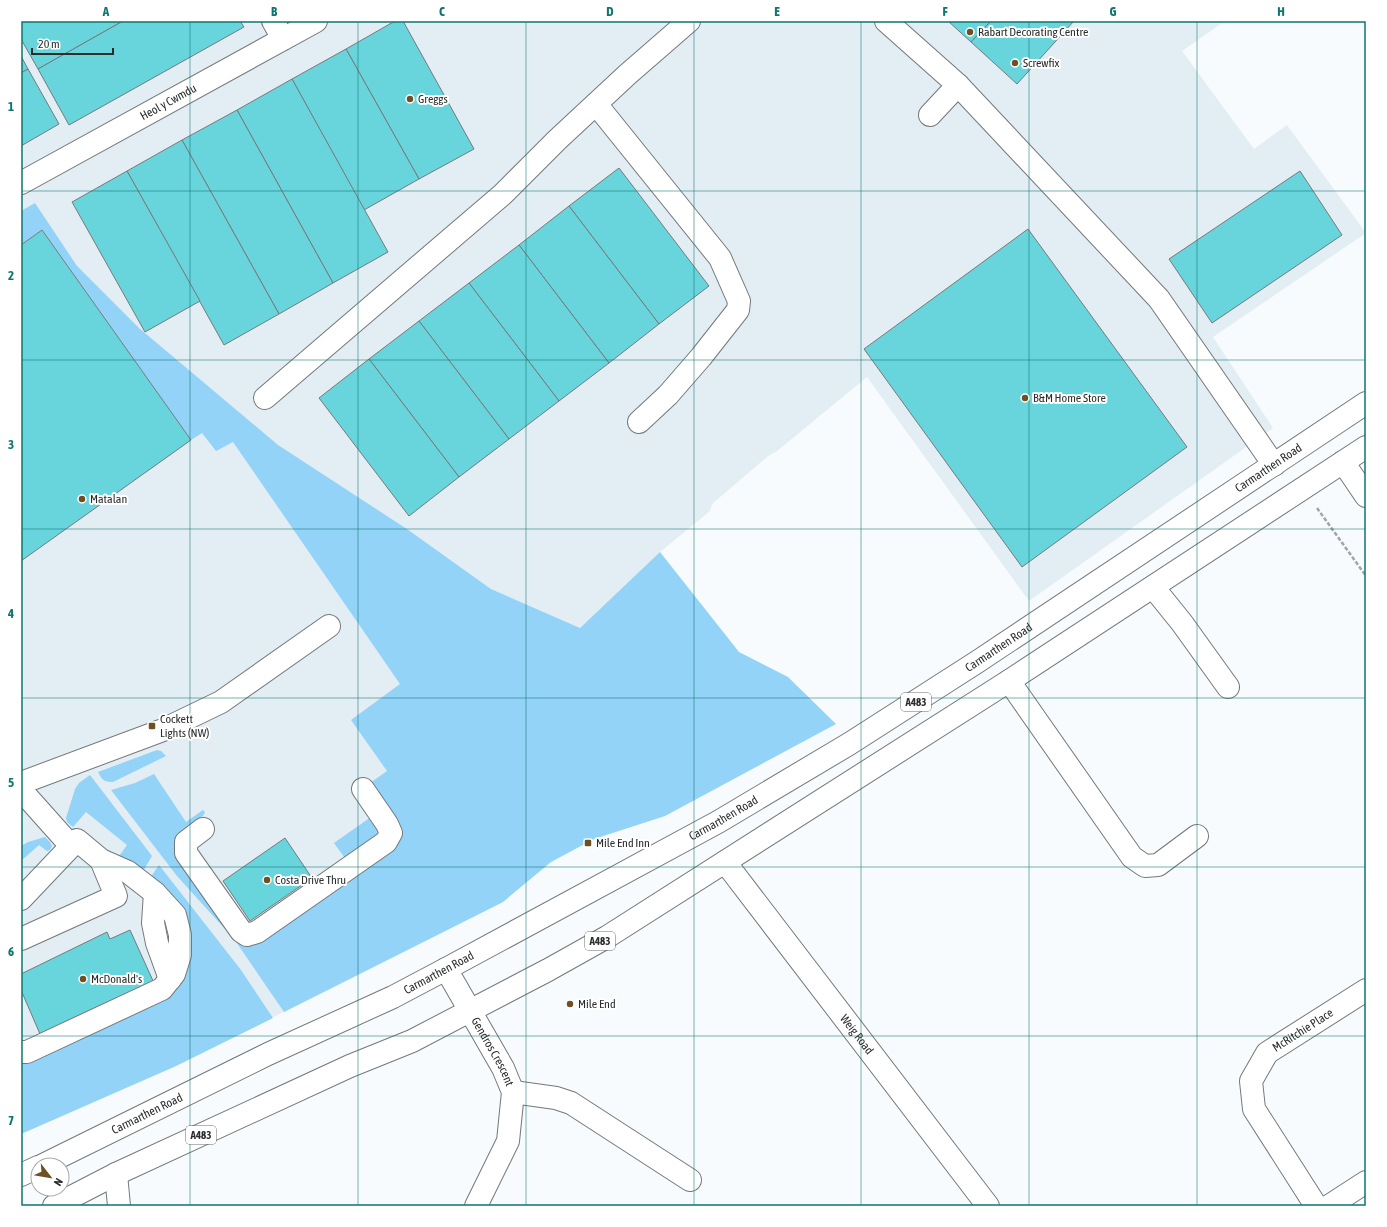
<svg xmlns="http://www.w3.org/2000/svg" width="1387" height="1227" font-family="'Asap Condensed',sans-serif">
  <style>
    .built { fill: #e2edf4 }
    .green { fill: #93d3f7 }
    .building { fill: #68d5dd; stroke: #767a7b }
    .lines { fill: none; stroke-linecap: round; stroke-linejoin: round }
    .minor-casing { stroke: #74787a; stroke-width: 24 }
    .major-casing { stroke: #74787a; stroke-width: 24 }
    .path { stroke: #a2a5a7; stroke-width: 2.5; stroke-dasharray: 4 2; stroke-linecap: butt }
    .minor { stroke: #fff; stroke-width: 22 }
    .major { stroke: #fff; stroke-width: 22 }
    .grid { fill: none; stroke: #0f766e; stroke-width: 1; stroke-opacity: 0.55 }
    .poi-dot { fill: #6e5024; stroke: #fff; stroke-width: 1.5 }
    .labels { text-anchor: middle; stroke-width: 4; stroke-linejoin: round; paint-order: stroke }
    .shield { fill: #fff; stroke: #6b6c6c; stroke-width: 1 }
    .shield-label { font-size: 11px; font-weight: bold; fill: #2b2d2d }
    .poi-label { font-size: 12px; fill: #2b2d2d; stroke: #fff; text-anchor: start }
    .street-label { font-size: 12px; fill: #2b2d2d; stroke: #fff }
    .neatline { fill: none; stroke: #0f766e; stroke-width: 1.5 }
    .grid-label { font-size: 13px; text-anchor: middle; font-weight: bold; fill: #0f766e }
  </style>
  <rect width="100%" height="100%" fill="#f7fbfe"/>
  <polygon class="built" points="21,21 1225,21 1182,51 1254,149 1287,125 1366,233 1213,337 1273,428 1029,601 867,377 777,451 768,456 712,504 710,511 660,552 580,628 491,589 407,529 279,446 424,670 503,902 176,1066 21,1134"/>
  <g class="green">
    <polygon points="35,203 77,266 139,328 278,445 407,529 491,589 580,628 660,552 739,652 788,677 836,724 665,816 594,839 551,862 503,902 284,1012 234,939 177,876 111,790 135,783 154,774 186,822 203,810 205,812 203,816 188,826 180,835 234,939 393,846 370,783 387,771 351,720 400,684 233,442 216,451 202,433 191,440 42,230 21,245 21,211"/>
    <path d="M157,750L161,751L166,756L113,782C104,782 102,780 98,772Z"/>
    <polygon points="90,775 152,856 142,873 117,859 127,845 86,812 73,827 67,822 66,818 75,789 79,783"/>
    <polygon points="371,817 377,827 378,836 347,861 334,843"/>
    <polygon points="45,837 50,842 52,846 50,850 47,851 39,845 21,861 21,846 28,842"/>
    <polygon points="159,865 241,970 273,1018 176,1066 21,1134 21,1060 165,994 187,922 181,905 150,878"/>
  </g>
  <g class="building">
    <polygon points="21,21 123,21 38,69 21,39"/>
    <polygon points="123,21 240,21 244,27 69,125 38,69"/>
    <polygon points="395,21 403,21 474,149 419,179 346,49"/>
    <polygon points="948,21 991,21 971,42"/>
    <polygon points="991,21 1074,21 1017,84 971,42"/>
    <polygon points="346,49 419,179 364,210 292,79"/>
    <polygon points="21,56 28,69 21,73"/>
    <polygon points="28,69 59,124 21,146 21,73"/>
    <polygon points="292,79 388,252 333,283 237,110"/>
    <polygon points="237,110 333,283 279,314 182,140"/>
    <polygon points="182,140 279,314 224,345 127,171"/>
    <polygon points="619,168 709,286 659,324 569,206"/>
    <polygon points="127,171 200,301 145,332 72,202"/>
    <polygon points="1300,171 1342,235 1212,323 1169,259"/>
    <polygon points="569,206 659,324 609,363 519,245"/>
    <polygon points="1028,229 1187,447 1022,567 864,349"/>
    <polygon points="42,230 191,440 21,561 21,245"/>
    <polygon points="519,245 609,363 559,401 469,283"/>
    <polygon points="469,283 559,401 509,439 419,321"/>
    <polygon points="419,321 509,439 459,477 369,359"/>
    <polygon points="369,359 459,477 409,516 319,398"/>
    <polygon points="285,838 312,878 250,921 223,881"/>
    <polygon points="130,930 154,983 40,1034 21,990 21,974 107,932 110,939"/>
  </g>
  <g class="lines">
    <defs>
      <g id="minor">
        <polyline points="273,21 283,39"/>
        <polyline points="886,21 958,85 1159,299 1274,465"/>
        <polyline points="596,104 720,258 739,301 738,310 701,357 668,395 639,422"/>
        <polyline points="930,115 958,85"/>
        <path id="s1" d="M21,183L316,21"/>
        <polyline points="265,398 503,194 557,140 628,74 689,21"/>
        <polyline points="1343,462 1366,496"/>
        <polyline points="1153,587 1182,623 1228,687"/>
        <polyline points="1009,681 1132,857 1145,866 1158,865 1197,836"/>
        <polyline points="21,783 163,730 221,702 329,626"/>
        <polyline points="21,790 71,846"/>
        <polyline points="203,829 186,842 186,853 241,931 247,935 257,932 386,842 391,833 387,824 363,789"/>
        <path id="s2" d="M725,862L988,1206"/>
        <polyline points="155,893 153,923 157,943 170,979"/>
        <polyline points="21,899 77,840 101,860 128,872 155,893 175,915 180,935 180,955 174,974 162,989 27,1052 21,1052"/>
        <polyline points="21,939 116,896 101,860"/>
        <path id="s3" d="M446,969L503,1068L513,1092L508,1141L476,1206"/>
        <polyline points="513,1092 556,1098 571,1103 690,1180"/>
        <polyline points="116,1174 119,1206"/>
        <path id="s4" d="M1316,1206L1254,1109L1251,1081L1267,1053L1366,990"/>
        <polyline points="1329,1206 1366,1182"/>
      </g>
      <g id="major">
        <path id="s5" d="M43,1165L268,1054L393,997L446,969L718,822L849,744L977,662L1366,403"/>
        <polyline points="21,1175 38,1167"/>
        <polyline points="54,1206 116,1174 350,1066 412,1041 548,970 607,937 1009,681 1366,447"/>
      </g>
    </defs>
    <use href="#minor" class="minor-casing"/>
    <use href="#major" class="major-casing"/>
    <polyline class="path" points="1317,508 1366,576"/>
    <use href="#minor" class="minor"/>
    <use href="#major" class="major"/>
  </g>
  <path class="grid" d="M190,21V1206M358,21V1206M526,21V1206M694,21V1206M861,21V1206M1029,21V1206M1197,21V1206M21,191H1366M21,360H1366M21,529H1366M21,698H1366M21,867H1366M21,1036H1366"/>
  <g class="poi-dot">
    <circle cx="970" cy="32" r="4"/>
    <circle cx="1015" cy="63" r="4"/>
    <circle cx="410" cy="99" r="4"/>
    <circle cx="1025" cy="398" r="4"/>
    <circle cx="82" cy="499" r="4"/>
    <rect x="148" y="722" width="8" height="8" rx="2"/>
    <rect x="584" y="839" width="8" height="8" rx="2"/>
    <circle cx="267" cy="880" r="4"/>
    <circle cx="83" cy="979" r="4"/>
    <circle cx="570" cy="1004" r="4"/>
  </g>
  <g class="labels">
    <g class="shield">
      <rect x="901" y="693" width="30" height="18" rx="3"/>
      <rect x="585" y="932" width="30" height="18" rx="3"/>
      <rect x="186" y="1126" width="30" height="18" rx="3"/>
    </g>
    <g class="shield-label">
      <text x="916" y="706">A483</text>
      <text x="600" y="945">A483</text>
      <text x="201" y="1139">A483</text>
    </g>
    <g class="poi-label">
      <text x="978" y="36">Rabart Decorating Centre</text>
      <text x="1023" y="67">Screwfix</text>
      <text x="418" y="103">Greggs</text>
      <text x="1033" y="402">B&amp;M Home Store</text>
      <text x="90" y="503">Matalan</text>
      <text x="160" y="723">Cockett<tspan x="160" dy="14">Lights (NW)</tspan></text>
      <text x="596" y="847">Mile End Inn</text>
      <text x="275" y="884">Costa Drive Thru</text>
      <text x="91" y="983">McDonald's</text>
      <text x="578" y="1008">Mile End</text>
    </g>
    <g class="street-label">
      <text dy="4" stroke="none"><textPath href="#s1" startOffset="168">Heol y Cwmdu</textPath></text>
      <text dy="4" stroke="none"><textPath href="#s5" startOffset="1412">Carmarthen Road</textPath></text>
      <text dy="4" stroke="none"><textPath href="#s5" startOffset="1088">Carmarthen Road</textPath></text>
      <text dy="4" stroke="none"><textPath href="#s5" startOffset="764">Carmarthen Road</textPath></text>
      <text dy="4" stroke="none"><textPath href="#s5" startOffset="440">Carmarthen Road</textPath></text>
      <text dy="4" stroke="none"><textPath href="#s4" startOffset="218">McRitchie Place</textPath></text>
      <text dy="4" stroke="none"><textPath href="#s2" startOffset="217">Weig Road</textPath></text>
      <text dy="4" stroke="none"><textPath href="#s3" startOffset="95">Gendros Crescent</textPath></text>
      <text dy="4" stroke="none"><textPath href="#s5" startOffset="116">Carmarthen Road</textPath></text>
    </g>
  </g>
  <rect width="1387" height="1227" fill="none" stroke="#ffffff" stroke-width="44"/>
  <g transform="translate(50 1177) rotate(121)"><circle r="19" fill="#ffffff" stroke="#aaabab"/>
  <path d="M0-3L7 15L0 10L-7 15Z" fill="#6e5024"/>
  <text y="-6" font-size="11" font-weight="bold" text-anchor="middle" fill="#2b2d2d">N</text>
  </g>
  <path d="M32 48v6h81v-6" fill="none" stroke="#2b2d2d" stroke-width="2"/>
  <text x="38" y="48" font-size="12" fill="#2b2d2d" stroke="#ffffff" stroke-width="3" paint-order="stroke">20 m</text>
  <rect x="22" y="22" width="1343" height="1183" class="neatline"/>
  <g class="grid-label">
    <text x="106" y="16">A</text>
    <text x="274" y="16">B</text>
    <text x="442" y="16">C</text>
    <text x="610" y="16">D</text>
    <text x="777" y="16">E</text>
    <text x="945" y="16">F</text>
    <text x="1113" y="16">G</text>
    <text x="1281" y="16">H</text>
    <text x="11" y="111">1</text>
    <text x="11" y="280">2</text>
    <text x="11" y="449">3</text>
    <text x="11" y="618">4</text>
    <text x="11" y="787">5</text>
    <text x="11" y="956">6</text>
    <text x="11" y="1125">7</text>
  </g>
</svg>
